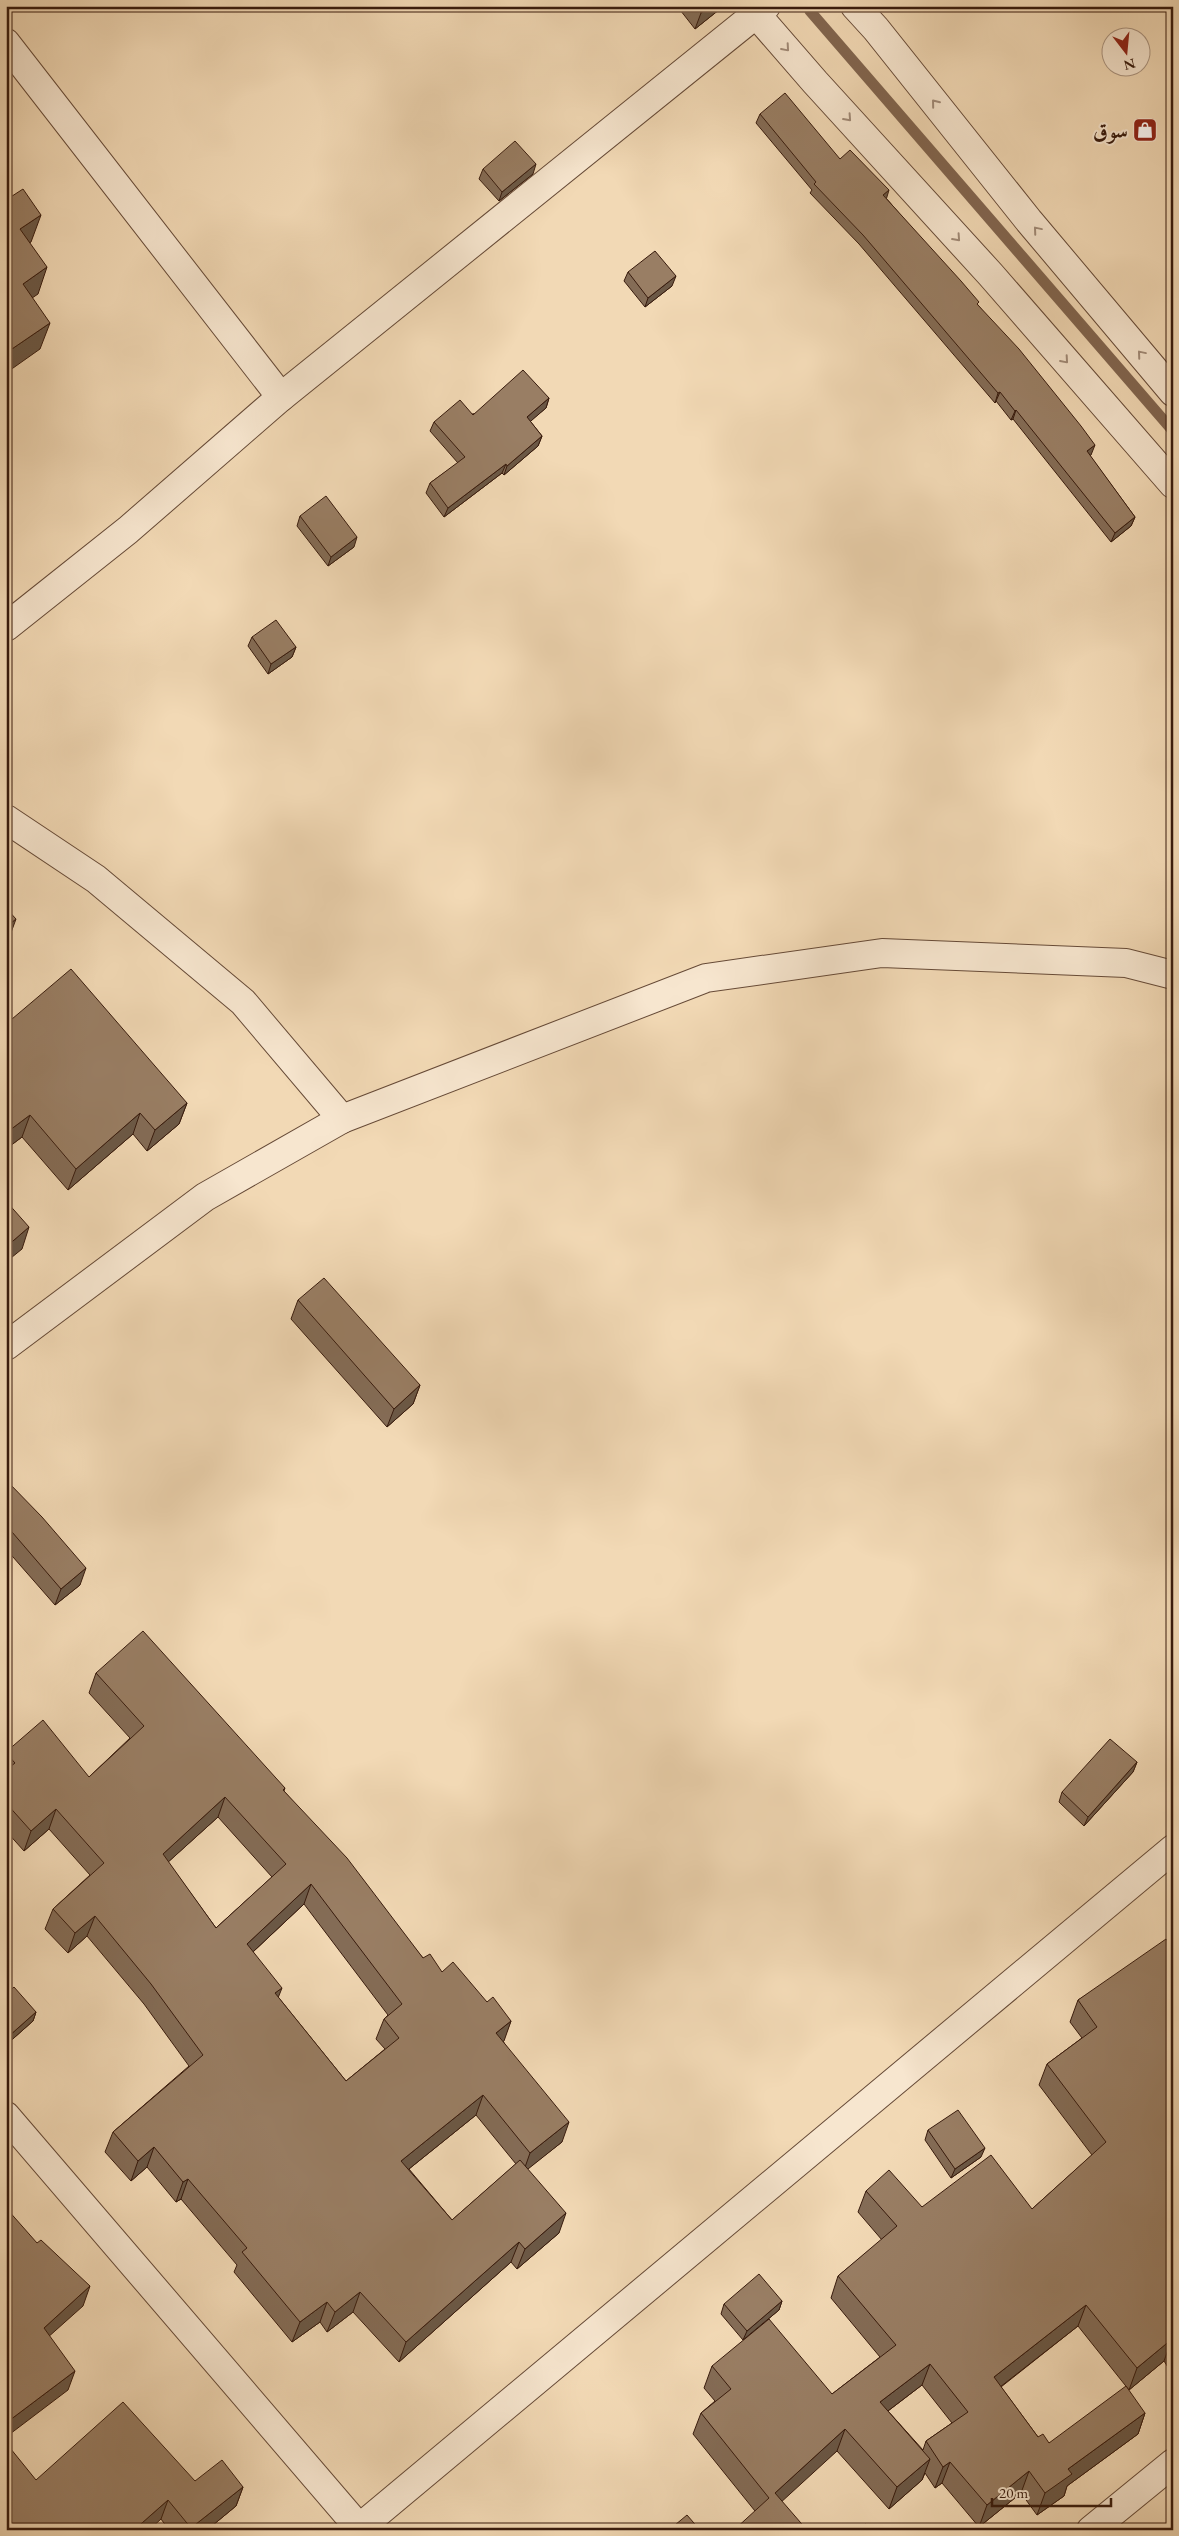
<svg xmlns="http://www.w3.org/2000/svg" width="1179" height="2536" font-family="'EB Garamond',Amiri,serif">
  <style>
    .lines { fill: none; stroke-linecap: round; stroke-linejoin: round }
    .stream { stroke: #826650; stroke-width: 11 }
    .minor-casing { stroke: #664a37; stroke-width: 30 }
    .minor { stroke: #f7e6cf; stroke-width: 28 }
    .wall { fill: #846c56; stroke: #381b0d; fill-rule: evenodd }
    .shaded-wall { fill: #6b5846; stroke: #381b0d }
    .building { fill: #997e64; stroke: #381b0d; fill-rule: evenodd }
    .oneway { stroke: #a18b78 }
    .labels { text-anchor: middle; stroke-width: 4; stroke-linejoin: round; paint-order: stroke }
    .poi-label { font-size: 22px; font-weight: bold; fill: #381b0d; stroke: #f7e6cf; text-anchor: end }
  </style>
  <rect width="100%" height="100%" fill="#f2d9b5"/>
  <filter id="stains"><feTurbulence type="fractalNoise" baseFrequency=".004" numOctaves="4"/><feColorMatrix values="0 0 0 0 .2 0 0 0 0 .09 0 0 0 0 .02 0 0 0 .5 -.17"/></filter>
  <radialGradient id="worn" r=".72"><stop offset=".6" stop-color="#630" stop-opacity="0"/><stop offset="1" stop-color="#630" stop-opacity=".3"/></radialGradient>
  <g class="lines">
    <polyline class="stream" points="810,11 1173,431"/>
    <defs>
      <g id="minor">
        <polyline points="749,6 815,82 991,275 1173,484"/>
        <polyline points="855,6 876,29 1029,221 1173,392"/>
        <polyline points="6,43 281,397 128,530 6,627"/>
        <polyline points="281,397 766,6"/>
        <polyline points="6,819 96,879 243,1002 342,1119"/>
        <polyline points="6,1346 205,1197 342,1119 706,978 882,953 1126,963 1173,975"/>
        <polyline points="6,2116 361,2530"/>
        <polyline points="357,2530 1173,1849"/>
        <polyline points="1091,2530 1173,2463"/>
      </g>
    </defs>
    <use href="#minor" class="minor-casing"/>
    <use href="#minor" class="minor"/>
  </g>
  <g class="wall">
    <polygon points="677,6 721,6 720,9 695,29"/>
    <polygon points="760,114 840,159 886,198 978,305 1091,455 1090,456 1135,517 1131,526 1111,542 1013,419 1011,420 996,401 995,403 859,244 810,193 812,190 756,123"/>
    <polygon points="483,169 533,174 499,201 479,179"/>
    <polygon points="628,272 672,286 645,307 624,281"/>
    <polygon points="549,398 546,408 530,421 542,436 538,446 504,475 502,473 444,517 426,493 430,483 458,463 430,431 434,422"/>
    <polygon points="300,516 354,547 328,566 297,526"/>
    <polygon points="252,637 296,647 292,657 268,674 248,646"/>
    <polygon points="6,1014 12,1019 187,1103 179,1124 147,1151 133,1134 68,1190 22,1137 6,1149"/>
    <polygon points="298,1300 420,1385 413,1404 387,1427 291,1319"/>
    <polygon points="6,1480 80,1585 55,1605 6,1549"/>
    <path d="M96,1673L285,1788L284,1791L423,1958L442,1972L487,2002L511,2021L503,2041L562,2142L527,2169L559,2233L517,2269L511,2262L399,2362L353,2312L327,2332L320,2322L292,2342L234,2272L237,2265L181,2199L176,2202L147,2167L131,2181L105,2152L113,2132L189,2066L144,2004L87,1936L68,1953L45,1929L53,1909L90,1875L49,1829L24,1851L6,1831V1752L89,1777L130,1738L89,1693ZM218,1817L272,1877L216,1928L168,1862ZM304,1904L388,2015L384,2019L376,2039L385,2049L346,2081L278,1997L253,1952ZM476,2115L516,2164L452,2220L409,2169Z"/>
    <polygon points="1137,1762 1133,1772 1084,1826 1059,1802 1062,1792"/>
    <path d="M1173,1944V2375L1164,2361L1129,2390L1078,2326L1001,2387L1038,2437L1049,2443L1145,2413L1138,2434L1067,2486L1064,2496L1037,2515L1021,2493L979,2527L942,2483L935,2488L925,2473L922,2480L889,2509L837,2451L755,2511L693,2434L701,2413L715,2401L704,2388L712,2366L832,2394L880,2357L831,2298L838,2276L882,2240L858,2212L866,2191L922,2207L1032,2209L1092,2155L1039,2085L1047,2064L1082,2038L1070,2022L1078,2000ZM922,2385L952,2423L926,2441L923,2450L888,2411Z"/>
    <polygon points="6,1994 36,2012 33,2021 6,2045"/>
    <polygon points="928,2130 981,2157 951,2178 925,2140"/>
    <polygon points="782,2301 779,2310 743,2340 721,2314 724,2304"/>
    <polygon points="36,2480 195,2481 243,2487 236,2506 207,2530 169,2530 161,2519"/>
  </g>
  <g class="shaded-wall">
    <polygon points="709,6 721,6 720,9 695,29 701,13"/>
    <polygon points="536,164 533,174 499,201 502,192"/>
    <polygon points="889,190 886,200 883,195"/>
    <polygon points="41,215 31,242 11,256 20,229"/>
    <polygon points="47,267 38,294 13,311 23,284"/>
    <polygon points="676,276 672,286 645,307 648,298"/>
    <polygon points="50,323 40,349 6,373 6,353"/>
    <polygon points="1000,392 996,401 995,403 998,393"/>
    <polygon points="549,398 546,408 524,427 527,417"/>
    <polygon points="1016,410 1013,419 1011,420 1015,411"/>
    <polygon points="542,436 538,446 504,475 507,466"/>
    <polygon points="1095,445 1091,455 1084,461 1087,451"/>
    <polygon points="506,464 502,473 444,517 448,508"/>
    <polygon points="1135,517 1131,526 1111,542 1115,533"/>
    <polygon points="357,537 354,547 328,566 331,557"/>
    <polygon points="296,647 292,657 268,674 271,664"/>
    <polygon points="16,919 9,938 6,940 6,927"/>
    <polygon points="187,1103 179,1124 147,1151 155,1130"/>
    <polygon points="140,1113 133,1134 68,1190 76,1169"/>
    <polygon points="30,1115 22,1137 6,1149 6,1133"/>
    <polygon points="29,1227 22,1249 6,1262 6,1247"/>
    <polygon points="420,1385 413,1404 387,1427 394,1409"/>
    <polygon points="86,1568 80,1585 55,1605 61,1589"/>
    <polygon points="1137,1762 1133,1772 1084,1826 1088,1817"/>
    <polygon points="225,1797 218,1817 155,1874 163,1854"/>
    <polygon points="56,1809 49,1829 24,1851 31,1831"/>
    <polygon points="311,1884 304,1904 240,1964 247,1944"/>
    <polygon points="95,1916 87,1936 68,1953 75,1933"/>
    <polygon points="282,1988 274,2008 275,1993"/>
    <polygon points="36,2012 33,2021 6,2045 9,2036"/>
    <polygon points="511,2021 504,2041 489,2053 496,2033"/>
    <polygon points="483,2095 476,2115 394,2181 401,2161"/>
    <polygon points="569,2122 562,2142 523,2173 530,2153"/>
    <polygon points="154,2147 147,2167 131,2181 138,2161"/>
    <polygon points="985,2148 981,2157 951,2178 955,2169"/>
    <polygon points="188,2179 181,2199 176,2202 183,2182"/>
    <polygon points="566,2213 559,2233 517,2269 525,2249"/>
    <polygon points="519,2242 511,2262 399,2362 406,2342"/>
    <polygon points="90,2286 83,2306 37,2347 44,2328"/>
    <polygon points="360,2292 353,2312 327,2332 335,2312"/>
    <polygon points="782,2301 779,2310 743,2340 747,2331"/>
    <polygon points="327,2302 320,2322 292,2342 300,2322"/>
    <polygon points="1086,2305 1078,2326 986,2398 994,2377"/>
    <polygon points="1172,2339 1164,2361 1129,2390 1137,2368"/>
    <polygon points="930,2364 922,2385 872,2423 880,2402"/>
    <polygon points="75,2371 68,2390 6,2437 6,2423"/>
    <polygon points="1145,2413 1138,2434 1067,2486 1064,2496 1037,2515 1045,2493 1068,2469"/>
    <polygon points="845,2429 837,2451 767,2515 775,2493"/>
    <polygon points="930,2459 922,2480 889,2509 897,2487"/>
    <polygon points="950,2462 942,2483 935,2488 943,2467"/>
    <polygon points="1029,2471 1021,2493 979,2527 987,2505"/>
    <polygon points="243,2487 236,2506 207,2530 190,2530 191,2528"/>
    <polygon points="168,2500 161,2519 149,2530 134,2530"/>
  </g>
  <g class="building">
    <polygon points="696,6 709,6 701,13"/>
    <polygon points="785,93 840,159 850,150 889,190 883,195 961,281 979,302 977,304 1019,349 1081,426 1095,445 1087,451 1135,517 1115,533 1016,410 1015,411 1000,392 998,393 863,235 814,184 816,182 760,114"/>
    <polygon points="515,141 536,164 502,192 483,169"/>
    <polygon points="23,189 41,215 20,229 47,267 23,284 50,323 6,353 6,200"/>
    <polygon points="655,251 676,276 648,298 628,272"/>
    <polygon points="523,370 549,398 527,417 542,436 507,466 506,464 448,508 430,483 465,457 434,422 460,400 473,415"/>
    <polygon points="326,496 357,537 331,557 300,516"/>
    <polygon points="276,620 296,647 271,664 252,637"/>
    <polygon points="6,908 16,919 6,927"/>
    <polygon points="71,969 187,1103 155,1130 140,1113 76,1169 30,1115 6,1133 6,1014 12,1019"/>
    <polygon points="6,1201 29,1227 6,1247"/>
    <polygon points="324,1278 420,1385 394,1409 298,1300"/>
    <polygon points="6,1480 42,1517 86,1568 61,1589 6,1525"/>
    <path d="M143,1631L285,1788L283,1790L347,1858L423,1958L430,1954L442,1972L453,1962L487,2002L493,1997L511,2021L496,2033L569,2122L530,2153L483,2095L401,2161L452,2220L520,2160L566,2213L525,2249L519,2242L406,2342L360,2292L335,2312L327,2302L300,2322L242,2252L247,2248L188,2179L183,2182L154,2147L138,2161L113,2132L203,2055L151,1984L95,1916L75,1933L53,1909L104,1863L56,1809L31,1831L6,1803V1770L15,1763L6,1753V1752L43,1720L89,1777L144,1726L96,1673ZM225,1797L286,1864L216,1928L163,1854ZM311,1884L402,2004L384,2019L399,2038L346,2081L275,1993L282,1988L247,1944Z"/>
    <polygon points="1110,1739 1137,1762 1088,1817 1062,1792"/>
    <polygon points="1166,1939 1171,1945 1173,1944 1173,2340 1172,2339 1137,2368 1086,2305 994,2377 1038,2437 1043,2434 1049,2443 1126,2386 1145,2413 1068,2469 1072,2474 1045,2493 1029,2471 987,2505 950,2462 943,2467 926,2441 968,2412 930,2364 880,2402 930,2459 897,2487 845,2429 775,2493 807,2530 734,2530 769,2498 701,2413 731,2389 712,2366 769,2319 832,2394 896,2345 838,2276 897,2226 866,2191 889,2170 922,2207 991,2155 1032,2209 1106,2142 1047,2064 1097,2027 1078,2000"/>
    <polygon points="14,1987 36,2012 9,2036 6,2033 6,1994"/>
    <polygon points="958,2110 985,2148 955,2169 928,2130"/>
    <polygon points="7,2209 37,2243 41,2240 90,2286 44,2328 75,2371 6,2423 6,2210"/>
    <polygon points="759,2274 782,2301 747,2331 724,2304"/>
    <polygon points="123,2402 195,2481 222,2460 243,2487 191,2528 168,2500 134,2530 6,2530 6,2443 36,2480"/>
    <polygon points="687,2515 700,2530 669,2530"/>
    <polygon points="866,2524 870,2530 856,2530"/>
  </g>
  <defs><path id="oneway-chevron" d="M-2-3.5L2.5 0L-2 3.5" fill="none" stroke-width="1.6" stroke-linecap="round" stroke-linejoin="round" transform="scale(1.25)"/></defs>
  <g class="oneway">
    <use href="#oneway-chevron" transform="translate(786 48) rotate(49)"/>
    <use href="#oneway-chevron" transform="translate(935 103) rotate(-129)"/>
    <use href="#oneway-chevron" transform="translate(848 118) rotate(48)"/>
    <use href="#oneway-chevron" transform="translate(1037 230) rotate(-130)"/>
    <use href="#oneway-chevron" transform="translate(957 238) rotate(48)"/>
    <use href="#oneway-chevron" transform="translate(1141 354) rotate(-130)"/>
    <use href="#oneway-chevron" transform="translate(1065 360) rotate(49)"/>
  </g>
  <defs>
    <symbol id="shop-square" viewBox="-11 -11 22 22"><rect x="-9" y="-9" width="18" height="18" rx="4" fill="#8f2418" stroke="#f7e6cf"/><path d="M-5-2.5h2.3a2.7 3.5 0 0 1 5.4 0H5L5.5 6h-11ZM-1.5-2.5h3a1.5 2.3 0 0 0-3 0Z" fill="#fff"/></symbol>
  </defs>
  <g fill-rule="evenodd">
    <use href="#shop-square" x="1131" y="116" width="28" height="28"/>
  </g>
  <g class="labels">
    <g class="poi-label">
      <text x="1128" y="138">سوق</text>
    </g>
  </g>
  <rect width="1179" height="2536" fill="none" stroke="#f2d9b5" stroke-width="25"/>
  <rect x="8" y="8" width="1164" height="2521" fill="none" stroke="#381b0d" stroke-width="2.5"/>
  <rect x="12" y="12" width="1154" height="2511" fill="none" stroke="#381b0d"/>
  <g transform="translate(1126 52) rotate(164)"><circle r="24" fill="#f7e6cf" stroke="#ab9581"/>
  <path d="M0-4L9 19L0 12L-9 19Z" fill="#8f2418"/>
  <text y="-8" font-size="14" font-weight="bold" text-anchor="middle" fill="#381b0d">N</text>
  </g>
  <path d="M992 2498v8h119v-8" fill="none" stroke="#381b0d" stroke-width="2.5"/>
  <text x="999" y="2498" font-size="15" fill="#381b0d" stroke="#f7e6cf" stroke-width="4" paint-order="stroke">20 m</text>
  <rect width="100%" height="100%" filter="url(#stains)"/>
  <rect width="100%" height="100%" fill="url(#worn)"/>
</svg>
